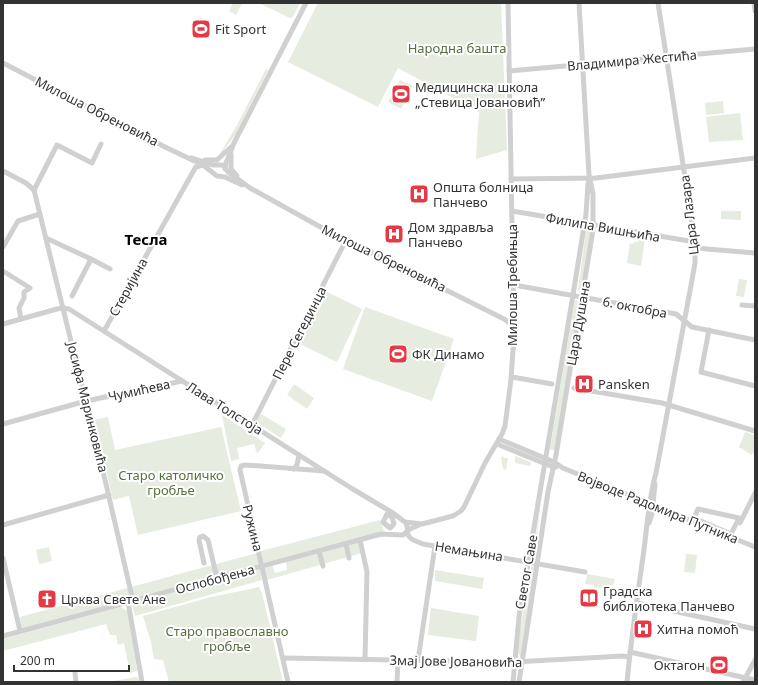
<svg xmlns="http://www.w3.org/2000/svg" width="758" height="685" font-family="'Noto Sans',sans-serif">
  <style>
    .green { fill: #e6ecdf }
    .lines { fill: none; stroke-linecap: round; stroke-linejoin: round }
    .minor { stroke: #d0d0d0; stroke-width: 5 }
    .labels { text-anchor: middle; stroke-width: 4; stroke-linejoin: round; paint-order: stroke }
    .poi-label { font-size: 13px; fill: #333; stroke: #fff; text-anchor: start }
    .park-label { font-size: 13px; fill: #56703f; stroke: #fff }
    .street-label { font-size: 13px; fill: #333; stroke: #fff }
    .quarter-label { font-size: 15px; font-weight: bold; fill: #000; stroke: #fff }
  </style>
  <rect width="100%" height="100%" fill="#fff"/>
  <g class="green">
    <polygon points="233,3 242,3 236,15 229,11"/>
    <polygon points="259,3 300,3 292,18 290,18"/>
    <polygon points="318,3 501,3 507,150 476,159 479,112 398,68 378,107 288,62"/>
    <polygon points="266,69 268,70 236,134 220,155 219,155 236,127"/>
    <polygon points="400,80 413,86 401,109 388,102"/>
    <polygon points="723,101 724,113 706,115 705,103"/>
    <polygon points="740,113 743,140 709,142 706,117"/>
    <polygon points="721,211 741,211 741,220 721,219"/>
    <polygon points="586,230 590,231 587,258 582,290 578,290"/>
    <polygon points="639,238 645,239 641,266 627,263 630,243 633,244 633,242 638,242"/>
    <polygon points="739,279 747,280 744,297 736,296"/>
    <polygon points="325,291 362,309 337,362 300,344"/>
    <polygon points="575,300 578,301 576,328 555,451 550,449"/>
    <polygon points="365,307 454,339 432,401 343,369"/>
    <polygon points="294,384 314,398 307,409 287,395"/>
    <polygon points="261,414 286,429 281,438 256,422"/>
    <polygon points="222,415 265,443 258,453 257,453 254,444 237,448 239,459 231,461"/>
    <polygon points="108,417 115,450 221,427 241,511 138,535 129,496 113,500 94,420"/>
    <polygon points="745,432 755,435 755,450 752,455 739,447"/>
    <polygon points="503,456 504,458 508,458 506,470 503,469 501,458"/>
    <polygon points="515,456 530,462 531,463 530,466 515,463"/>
    <polygon points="541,499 535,556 533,556"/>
    <polygon points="380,520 384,531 377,534 264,564 261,551"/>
    <polygon points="359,542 362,553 267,580 264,567 272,565 275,573 287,570 286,562"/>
    <polygon points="49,547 52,561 39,564 36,550"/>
    <polygon points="257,553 260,565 22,629 20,617"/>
    <polygon points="686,554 697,555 695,573 684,572"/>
    <polygon points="531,567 534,567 521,656 519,655 518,652 520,630"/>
    <polygon points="260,569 262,580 135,616 132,604"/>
    <polygon points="435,570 484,578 482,589 435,581"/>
    <polygon points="587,574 615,579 613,585 602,585 602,588 594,587 594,585 585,584"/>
    <polygon points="259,587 262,593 283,682 169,682 163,660 154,659 151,642 143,616 211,597"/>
    <polygon points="120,607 128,611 137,671 130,673 124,643 118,645 116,635 110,635 106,624 3,651 3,639"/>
    <polygon points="431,608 479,616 476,641 428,635"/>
    <polygon points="135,677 138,678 139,682 109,682"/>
  </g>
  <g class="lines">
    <g class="minor">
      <polyline points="754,3 755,11"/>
      <polyline points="3,63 167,148 203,165 217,176 225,177 242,185"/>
      <polyline points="509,71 755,49"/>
      <polyline points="231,154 231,169 237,176"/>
      <polyline points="191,158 213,165 223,165 228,172 250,188 324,229 504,319 511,324 512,328"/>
      <polyline points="205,160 217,160 231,147"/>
      <polyline points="225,169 226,163 234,143 306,3"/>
      <polyline points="3,171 26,183 34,190"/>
      <polyline points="511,179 596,178 755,158"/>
      <polyline points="34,190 106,484 133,601"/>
      <polyline points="34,190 57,145 92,163 101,144"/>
      <polyline points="512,211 695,242"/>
      <polyline points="46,238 91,259 72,296"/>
      <polyline points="3,247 18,221 40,214"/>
      <polyline points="695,248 755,253"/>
      <polyline points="91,259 110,269"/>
      <polyline points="3,271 30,288 24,292 24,298 19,308 21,319"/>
      <polyline points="514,285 676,314 692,327 755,340"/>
      <polyline points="742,305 755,306"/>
      <polyline points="3,324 57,309 63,308 69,309 351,488 393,513 406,523 408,530"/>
      <polyline points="709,330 701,372 755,386"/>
      <polyline points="104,331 194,170 196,167 203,165"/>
      <polyline points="512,377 552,384"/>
      <polyline points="574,388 662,403 755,431"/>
      <polyline points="3,424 86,401 182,381"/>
      <polyline points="252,425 346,240"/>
      <polyline points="499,439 554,462 563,468 755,547"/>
      <polyline points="497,444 553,467 556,467"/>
      <polyline points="294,469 297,465 299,455"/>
      <polygon points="698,509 739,518 731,534 694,518"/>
      <polygon points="387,514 392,517 394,524 390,528 383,522"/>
      <polyline points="405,522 422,524 453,516 461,511 464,507 485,463 502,434 505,426 511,379 514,336 508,3"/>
      <polyline points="649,523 652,514 655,484"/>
      <polyline points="740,523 755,493"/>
      <polyline points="3,525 109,495"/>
      <path d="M407,532C409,540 416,541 423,544L585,572"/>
      <polyline points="360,540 367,572 365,659"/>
      <polyline points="346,544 349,558"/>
      <polyline points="319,551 323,566"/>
      <polyline points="3,558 20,631"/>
      <polyline points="204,563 199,540 200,537 203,536 208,540 217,578"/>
      <polyline points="128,602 142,682"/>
      <polyline points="637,603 755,629"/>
      <polyline points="3,636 381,534 403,535 410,529 419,525"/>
      <polyline points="630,652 755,680"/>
      <polyline points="283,658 514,662 623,656 629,657"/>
      <polyline points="418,660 435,546"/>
      <polyline points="75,673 76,682"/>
      <polyline points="288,682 240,470 241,466 246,465 324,471"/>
      <polyline points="397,682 398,660"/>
      <polyline points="513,682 519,617 573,295 586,214 588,184 589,179"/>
      <polyline points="519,682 548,492 556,455 593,230 593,194 589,175 579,3"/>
      <path d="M627,682C631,640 637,599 643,557C647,529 648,501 656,473L692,280L695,263V242L658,3"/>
      <polyline points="743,682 755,660"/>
    </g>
  </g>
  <defs>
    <symbol id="stadium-square" viewBox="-11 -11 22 22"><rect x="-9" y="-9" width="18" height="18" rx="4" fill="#e63946" stroke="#fff"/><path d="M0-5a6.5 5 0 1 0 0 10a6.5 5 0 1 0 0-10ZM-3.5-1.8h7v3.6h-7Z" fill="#fff"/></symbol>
    <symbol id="hospital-square" viewBox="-11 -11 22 22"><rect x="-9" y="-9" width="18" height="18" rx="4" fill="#e63946" stroke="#fff"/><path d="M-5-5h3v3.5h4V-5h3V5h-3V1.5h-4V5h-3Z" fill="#fff"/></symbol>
    <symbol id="library-square" viewBox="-11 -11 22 22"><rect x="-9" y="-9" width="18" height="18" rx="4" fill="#e63946" stroke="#fff"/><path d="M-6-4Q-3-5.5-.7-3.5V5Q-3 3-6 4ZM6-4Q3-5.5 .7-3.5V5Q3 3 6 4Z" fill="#fff"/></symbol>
    <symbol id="church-square" viewBox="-11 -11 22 22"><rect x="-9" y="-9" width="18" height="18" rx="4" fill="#e63946" stroke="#fff"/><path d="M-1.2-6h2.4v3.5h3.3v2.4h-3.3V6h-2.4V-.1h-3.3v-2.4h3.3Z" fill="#fff"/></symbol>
  </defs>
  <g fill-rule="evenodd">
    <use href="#stadium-square" x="190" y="18" width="22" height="22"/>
    <use href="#stadium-square" x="390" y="83" width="22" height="22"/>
    <use href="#hospital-square" x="408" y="183" width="22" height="22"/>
    <use href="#hospital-square" x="383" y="223" width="22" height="22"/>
    <use href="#stadium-square" x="387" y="343" width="22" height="22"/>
    <use href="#hospital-square" x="573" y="373" width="22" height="22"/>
    <use href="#library-square" x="578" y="587" width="22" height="22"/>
    <use href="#church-square" x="36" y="588" width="22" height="22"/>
    <use href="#hospital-square" x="632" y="618" width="22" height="22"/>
    <use href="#stadium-square" x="708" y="654" width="22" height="22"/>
  </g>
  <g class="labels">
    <g class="poi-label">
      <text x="215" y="34">Fit Sport</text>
      <text x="415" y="92">Медицинска школа<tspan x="415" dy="15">„Стевица Јовановић”</tspan></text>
      <text x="433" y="192">Општа болница<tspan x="433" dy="15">Панчево</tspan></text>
      <text x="408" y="232">Дом здравља<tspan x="408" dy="15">Панчево</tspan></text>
      <text x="412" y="359">ФК Динамо</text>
      <text x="598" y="389">Pansken</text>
      <text x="603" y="596">Градска<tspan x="603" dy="15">библиотека Панчево</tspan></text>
      <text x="61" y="604">Црква Свете Ане</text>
      <text x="657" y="634">Хитна помоћ</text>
      <text x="705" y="670" text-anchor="end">Октагон</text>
    </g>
    <g class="park-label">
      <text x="457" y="53">Народна башта</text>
      <text x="171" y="480">Старо католичко<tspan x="171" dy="15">гробље</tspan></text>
      <text x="227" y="636">Старо православно<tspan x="227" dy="15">гробље</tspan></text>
    </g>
    <g class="street-label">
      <text transform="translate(632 60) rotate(-5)" y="5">Владимира Жестића</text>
      <text transform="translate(97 111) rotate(27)" y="5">Милоша Обреновића</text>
      <text transform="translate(689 215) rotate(-97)" y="5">Цара Лазара</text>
      <text transform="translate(603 227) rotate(10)" y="5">Филипа Вишњића</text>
      <text transform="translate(384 258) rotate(26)" y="5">Милоша Обреновића</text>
      <text transform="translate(512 285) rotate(-90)" y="5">Милоша Требињца</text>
      <text transform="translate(128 287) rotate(-61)" y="5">Стеријина</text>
      <text transform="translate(635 307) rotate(11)" y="5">6. октобра</text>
      <text transform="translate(578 323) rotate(-80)" y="5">Цара Душана</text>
      <text transform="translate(299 333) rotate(-63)" y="5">Пере Сегединца</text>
      <text transform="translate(139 390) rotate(-12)" y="5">Чумићева</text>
      <text transform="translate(88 407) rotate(76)" y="5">Јосифа Маринковића</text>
      <text transform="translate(225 408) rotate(32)" y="5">Лава Толстоја</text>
      <text transform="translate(658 507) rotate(22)" y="5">Војводе Радомира Путника</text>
      <text transform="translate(253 528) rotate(76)" y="5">Ружина</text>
      <text transform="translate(469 551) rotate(9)" y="5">Немањина</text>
      <text transform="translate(526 572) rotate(-80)" y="5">Светог Саве</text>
      <text transform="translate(215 579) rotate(-15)" y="5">Ослобођења</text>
      <text transform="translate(456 661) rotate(1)" y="5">Змај Јове Јовановића</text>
    </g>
    <g class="quarter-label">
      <text x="146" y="245">Тесла</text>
    </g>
  </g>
  <rect width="758" height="685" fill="none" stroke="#333333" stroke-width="8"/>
  <path d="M14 665v6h115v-6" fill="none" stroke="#333333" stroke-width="2"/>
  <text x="20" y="665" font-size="12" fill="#333333" stroke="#ffffff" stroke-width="3" paint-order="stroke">200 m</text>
</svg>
